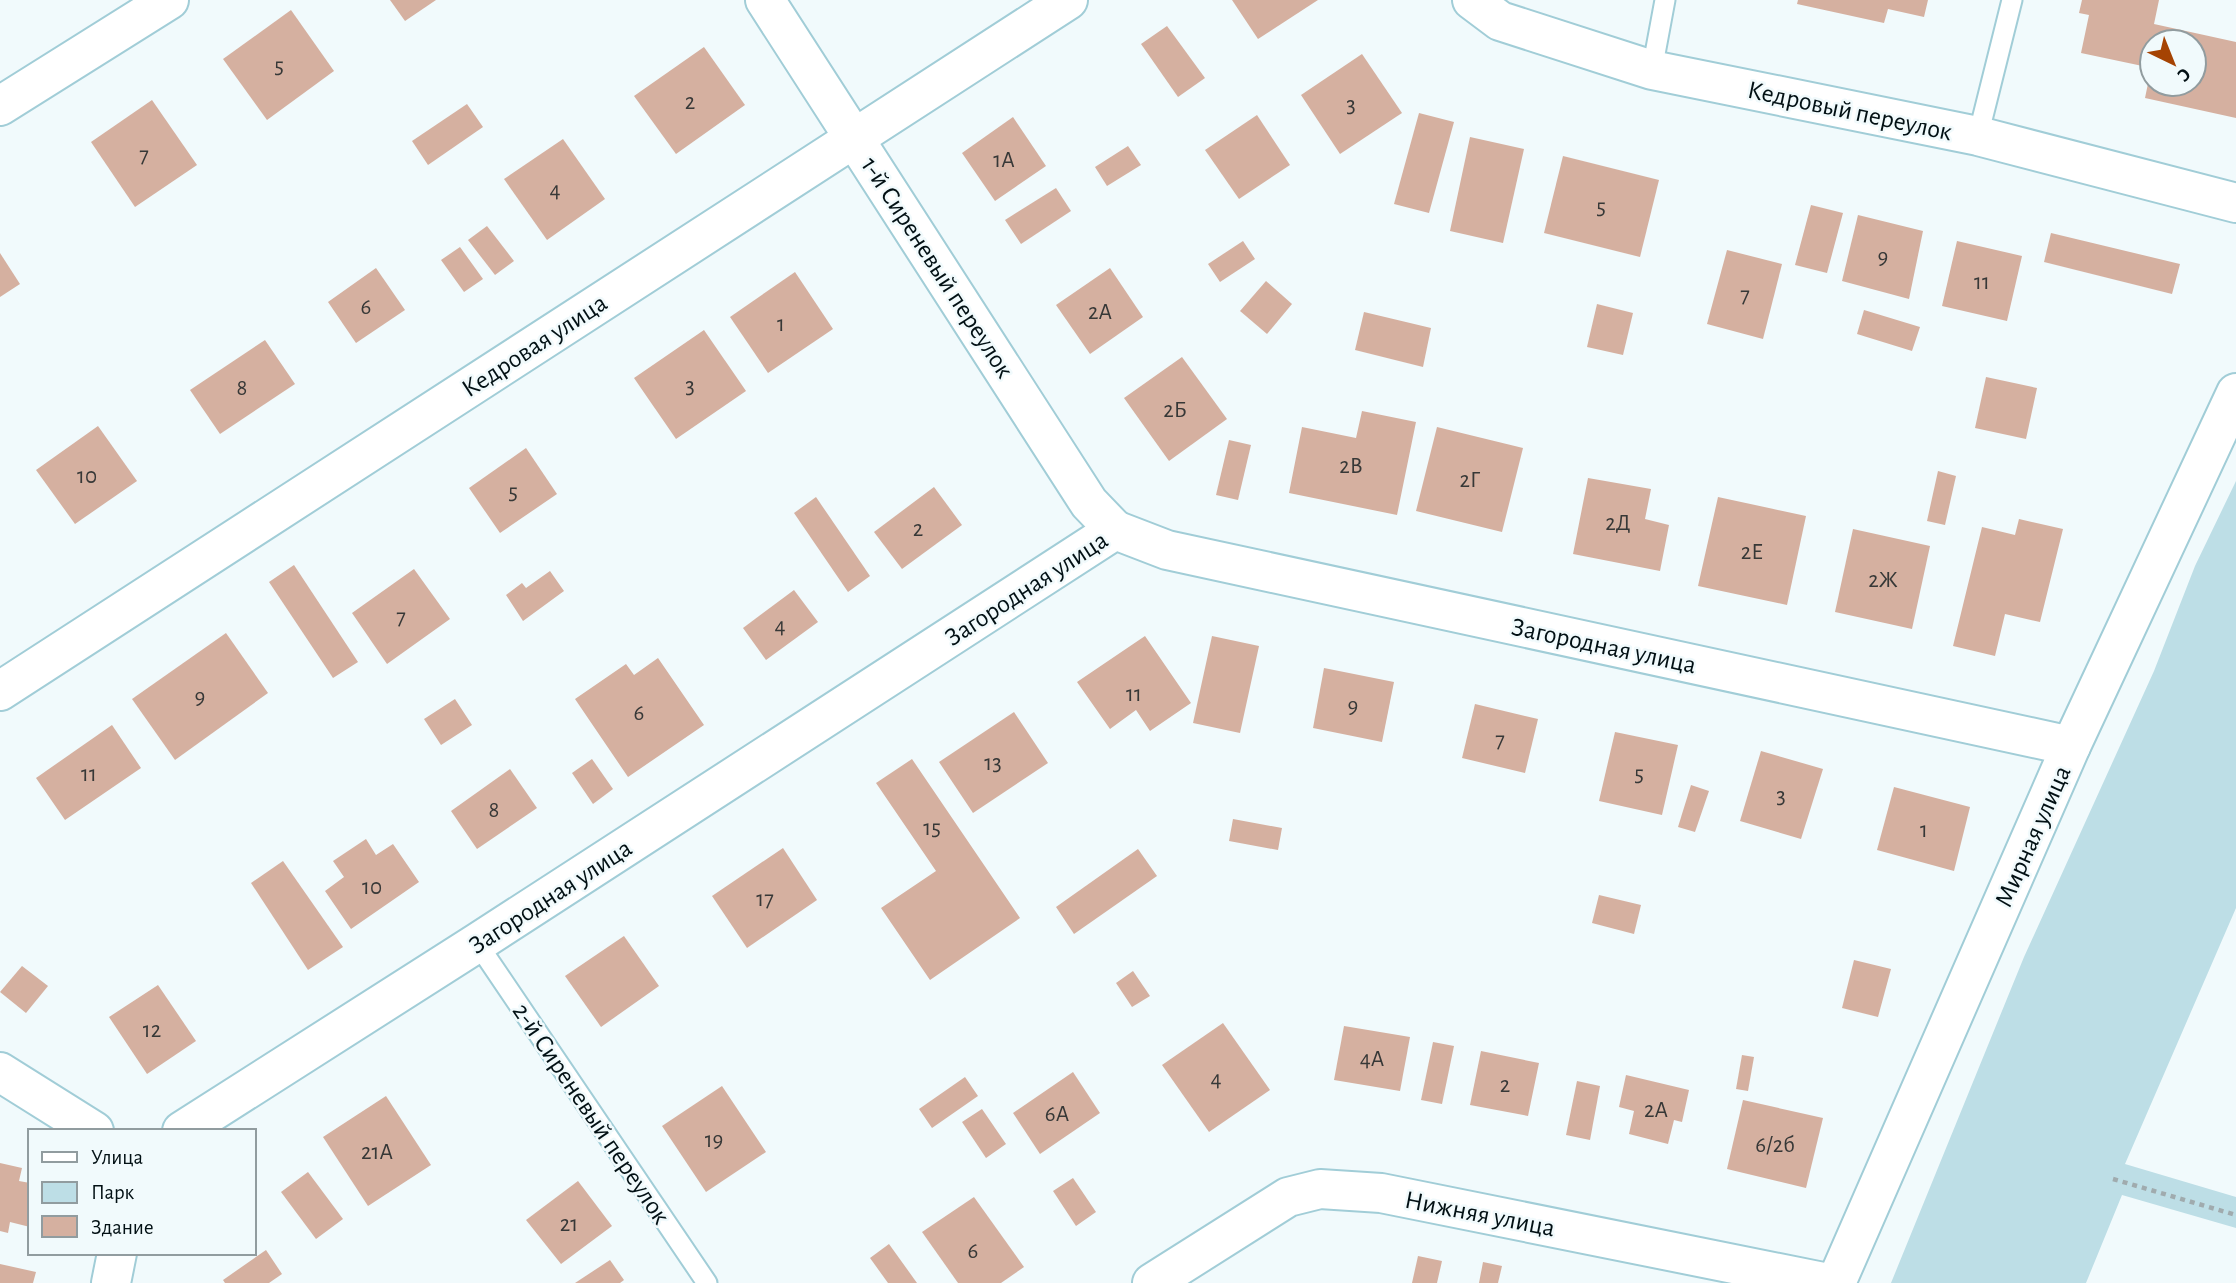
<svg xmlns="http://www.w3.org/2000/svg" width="2236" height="1283" font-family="'Alegreya Sans',sans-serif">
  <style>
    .green { fill: #bddee6 }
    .building { fill: #d5b0a0 }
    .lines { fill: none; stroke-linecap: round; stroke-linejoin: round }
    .service-casing { stroke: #a1cdd7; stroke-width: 23 }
    .minor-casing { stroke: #a1cdd7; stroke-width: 42 }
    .path { stroke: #a0abae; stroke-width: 4.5; stroke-dasharray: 5 5; stroke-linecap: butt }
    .service { stroke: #fff; stroke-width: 19 }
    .minor { stroke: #fff; stroke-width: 38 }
    .labels { text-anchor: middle; stroke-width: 5; stroke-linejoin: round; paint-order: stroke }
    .number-label { font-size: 23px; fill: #373837 }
    .street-label { font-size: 26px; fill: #021014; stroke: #f1fafc }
  </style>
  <rect width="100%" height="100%" fill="#f1fafc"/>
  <polygon class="green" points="2236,481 2236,908 2125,1164 2236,1197 2236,1228 2122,1195 2086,1283 1891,1283 2024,957 2154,671 2195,566"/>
  <g class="building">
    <polygon points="390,0 436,0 405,21"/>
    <polygon points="1232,0 1318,0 1258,39"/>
    <polygon points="1798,0 1928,0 1924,17 1888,9 1884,23 1797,4"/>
    <polygon points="2082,0 2159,0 2154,24 2236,42 2236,118 2145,98 2151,69 2152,84 2194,84 2194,42 2152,42 2152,68 2081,53 2089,15 2079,13"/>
    <polygon points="291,10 334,71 267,120 223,59"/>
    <polygon points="1167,26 1205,78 1178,97 1141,44"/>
    <polygon points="704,47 745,105 676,154 634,96"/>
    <polygon points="1362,54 1402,113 1340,154 1301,95"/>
    <polygon points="152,100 197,165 135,207 91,142"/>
    <polygon points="467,104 483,127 428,165 412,141"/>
    <polygon points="1419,113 1454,122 1429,213 1394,204"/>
    <polygon points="1257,115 1290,165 1239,199 1205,150"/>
    <polygon points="1013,117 1046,166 995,201 962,153"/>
    <polygon points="1470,137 1524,149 1503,243 1450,231"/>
    <polygon points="563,139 605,199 547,240 504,179"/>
    <polygon points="1128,146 1141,165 1107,186 1095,167"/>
    <polygon points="1563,156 1659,180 1640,257 1544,233"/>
    <polygon points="1056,188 1071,211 1021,244 1005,220"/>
    <polygon points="1811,205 1843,213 1827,273 1795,265"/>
    <polygon points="1858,215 1923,231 1909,299 1842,281"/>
    <polygon points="487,226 514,261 495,275 468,240"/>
    <polygon points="2051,233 2180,264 2172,294 2044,262"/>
    <polygon points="1243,241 1255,259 1220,282 1208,264"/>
    <polygon points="1957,241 2022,256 2007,321 1942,306"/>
    <polygon points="460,247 483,279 464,292 441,260"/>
    <polygon points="1727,250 1782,264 1763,339 1707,324"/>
    <polygon points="0,253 20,284 0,297"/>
    <polygon points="376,268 405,310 356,343 328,302"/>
    <polygon points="1110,268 1143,317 1090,354 1056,305"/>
    <polygon points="795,272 833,329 768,373 730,317"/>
    <polygon points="1266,281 1292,304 1267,334 1240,311"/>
    <polygon points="1597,304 1633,313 1623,355 1587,347"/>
    <polygon points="1864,310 1920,327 1912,351 1857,334"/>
    <polygon points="1364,312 1431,328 1423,367 1355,350"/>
    <polygon points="704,330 746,391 676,439 634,378"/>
    <polygon points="265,340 295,384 220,434 190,390"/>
    <polygon points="1182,357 1227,419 1169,461 1124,398"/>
    <polygon points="1986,377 2037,388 2026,439 1975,428"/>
    <polygon points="1362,411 1416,422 1397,515 1289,493 1302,427 1356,438"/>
    <polygon points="98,426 137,481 75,524 36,470"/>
    <polygon points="1437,427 1523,448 1502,532 1416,511"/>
    <polygon points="1229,440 1251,445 1238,500 1216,495"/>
    <polygon points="526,448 557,494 500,533 469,488"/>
    <polygon points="1938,471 1956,476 1945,525 1927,521"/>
    <polygon points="1588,478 1651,489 1645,519 1669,525 1660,571 1573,554"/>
    <polygon points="934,487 962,525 902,569 874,532"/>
    <polygon points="816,497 870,576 848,592 794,513"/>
    <polygon points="1718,497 1806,516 1787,605 1698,586"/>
    <polygon points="2019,519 2063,529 2040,622 2005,614 1995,656 1953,646 1982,527 2015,535"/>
    <polygon points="1853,529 1930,546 1912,629 1835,612"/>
    <polygon points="294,565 358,662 333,678 269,582"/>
    <polygon points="414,569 450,619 387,664 352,613"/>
    <polygon points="550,571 564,591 523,621 506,595 522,583 526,588"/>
    <polygon points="794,590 818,622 766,660 743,628"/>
    <polygon points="226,633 268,693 175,760 132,699"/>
    <polygon points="1145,636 1191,703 1150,731 1136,710 1110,729 1077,682"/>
    <polygon points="1212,636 1259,646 1240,733 1193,723"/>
    <polygon points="658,658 704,725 628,777 575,699 626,664 634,675"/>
    <polygon points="1324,668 1394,682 1382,742 1313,728"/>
    <polygon points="455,699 472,725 441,745 424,719"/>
    <polygon points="1475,704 1538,719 1525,773 1462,758"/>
    <polygon points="1014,712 1048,763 973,813 939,762"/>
    <polygon points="112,725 141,768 65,820 36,778"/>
    <polygon points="1615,732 1678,745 1662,815 1599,801"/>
    <polygon points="1761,751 1823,769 1801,839 1740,821"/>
    <polygon points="592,759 613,789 593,804 572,773"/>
    <polygon points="912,759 1020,918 930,980 881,908 936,871 876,783"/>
    <polygon points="510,769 537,808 477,849 451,811"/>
    <polygon points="1691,785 1709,791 1695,832 1678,827"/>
    <polygon points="1894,787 1970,807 1954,871 1877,850"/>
    <polygon points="1233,819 1282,828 1278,850 1229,841"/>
    <polygon points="366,839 376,855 393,844 419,882 351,929 325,891 344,877 333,861"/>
    <polygon points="783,848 817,900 747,948 712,896"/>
    <polygon points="1138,849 1157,876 1074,934 1056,907"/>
    <polygon points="283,861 343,947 308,970 251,883"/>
    <polygon points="1599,895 1641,905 1634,934 1592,923"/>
    <polygon points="624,936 659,986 601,1027 565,976"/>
    <polygon points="1854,960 1891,969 1878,1017 1842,1008"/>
    <polygon points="22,966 48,986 26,1013 0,992"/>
    <polygon points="1133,971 1150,996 1132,1007 1116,983"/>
    <polygon points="158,985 196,1041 147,1074 109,1017"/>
    <polygon points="1223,1023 1270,1090 1209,1132 1162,1065"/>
    <polygon points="1344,1026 1410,1037 1400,1091 1334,1080"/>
    <polygon points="1433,1042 1454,1046 1442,1104 1421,1100"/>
    <polygon points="1481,1051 1539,1063 1528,1116 1470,1105"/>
    <polygon points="1742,1055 1754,1057 1748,1091 1736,1089"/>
    <polygon points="1073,1072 1100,1113 1040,1154 1013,1113"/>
    <polygon points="1626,1075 1689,1090 1682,1122 1674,1120 1668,1144 1629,1134 1634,1111 1619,1107"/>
    <polygon points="965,1077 978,1096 932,1128 919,1109"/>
    <polygon points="1577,1081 1600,1086 1590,1140 1566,1135"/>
    <polygon points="722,1086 766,1152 706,1192 662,1126"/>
    <polygon points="386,1096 431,1165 368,1206 323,1137"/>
    <polygon points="1743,1100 1823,1118 1806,1188 1727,1169"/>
    <polygon points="982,1109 1006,1144 986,1158 962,1122"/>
    <polygon points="0,1163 22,1168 19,1181 30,1183 30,1227 10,1222 8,1233 0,1231"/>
    <polygon points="308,1172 343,1219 316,1239 281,1192"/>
    <polygon points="1073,1178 1096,1212 1076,1226 1053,1191"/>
    <polygon points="578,1181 612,1226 561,1264 526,1220"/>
    <polygon points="974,1197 1024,1267 1001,1283 958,1283 922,1232"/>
    <polygon points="889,1244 917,1283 888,1283 870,1258"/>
    <polygon points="266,1250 282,1274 269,1283 225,1283 223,1280"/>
    <polygon points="1418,1256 1442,1261 1437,1283 1412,1283"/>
    <polygon points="610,1260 624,1280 620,1283 575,1283"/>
    <polygon points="1483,1262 1502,1266 1498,1283 1479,1283"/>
    <polygon points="0,1264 36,1272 33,1283 0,1283"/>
  </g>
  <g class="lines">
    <defs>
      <g id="service">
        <polyline points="1652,70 1665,0"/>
        <polyline points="1978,136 2012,0"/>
        <polyline points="477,943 707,1283"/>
      </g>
      <g id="minor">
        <polyline points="765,0 1089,503 1115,530"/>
        <polyline points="1472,0 1500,21 1652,70 1978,136 2236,203"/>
        <polyline points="0,106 169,0"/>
        <polyline points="0,691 1068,0"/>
        <polyline points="0,1072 94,1131"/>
        <polyline points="182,1131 477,943 1115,530 1167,550 2071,746"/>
        <polyline points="111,1283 117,1253"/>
        <polyline points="1152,1283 1288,1197 1320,1189 1381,1193 1828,1283"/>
        <polyline points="1836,1283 2071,746 2236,393"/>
      </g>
    </defs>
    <use href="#service" class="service-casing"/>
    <use href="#minor" class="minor-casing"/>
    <polyline class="path" points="2113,1179 2236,1215"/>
    <use href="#service" class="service"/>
    <use href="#minor" class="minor"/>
  </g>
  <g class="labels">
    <g class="number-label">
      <text x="279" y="73">5</text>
      <text x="690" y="109">2</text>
      <text x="1351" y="112">3</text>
      <text x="144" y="162">7</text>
      <text x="1004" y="167">1А</text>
      <text x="555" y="197">4</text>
      <text x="1601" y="214">5</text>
      <text x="1883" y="264">9</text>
      <text x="1982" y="289">11</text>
      <text x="1745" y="302">7</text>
      <text x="366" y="314">6</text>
      <text x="1100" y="319">2А</text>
      <text x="781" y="331">1</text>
      <text x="690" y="393">3</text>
      <text x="242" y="395">8</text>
      <text x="1175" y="417">2Б</text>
      <text x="1351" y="473">2В</text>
      <text x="87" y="483">10</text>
      <text x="1470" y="487">2Г</text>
      <text x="513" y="499">5</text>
      <text x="1618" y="530">2Д</text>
      <text x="918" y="536">2</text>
      <text x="1752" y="559">2Е</text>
      <text x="1883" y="587">2Ж</text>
      <text x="401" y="624">7</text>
      <text x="780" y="633">4</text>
      <text x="1134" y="701">11</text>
      <text x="200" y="704">9</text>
      <text x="1353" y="713">9</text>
      <text x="639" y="720">6</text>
      <text x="1500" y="747">7</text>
      <text x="993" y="770">13</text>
      <text x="89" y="781">11</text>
      <text x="1639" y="781">5</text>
      <text x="1781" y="803">3</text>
      <text x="494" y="817">8</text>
      <text x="932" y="835">15</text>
      <text x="1924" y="837">1</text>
      <text x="372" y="894">10</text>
      <text x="765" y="906">17</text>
      <text x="152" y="1037">12</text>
      <text x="1372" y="1066">4А</text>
      <text x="1216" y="1086">4</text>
      <text x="1505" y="1092">2</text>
      <text x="1656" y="1117">2А</text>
      <text x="1057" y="1121">6А</text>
      <text x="714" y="1147">19</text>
      <text x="1775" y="1152">6/2б</text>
      <text x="377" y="1159">21А</text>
      <text x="569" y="1231">21</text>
      <text x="973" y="1258">6</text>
    </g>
    <g class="street-label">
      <text transform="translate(1850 110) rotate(12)" y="9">Кедровый переулок</text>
      <text transform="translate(938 267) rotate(57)" y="9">1-й Сиреневый переулок</text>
      <text transform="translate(534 345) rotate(-33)" y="9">Кедровая улица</text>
      <text transform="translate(1026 588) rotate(-33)" y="9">Загородная улица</text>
      <text transform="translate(1604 645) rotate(12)" y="9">Загородная улица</text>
      <text transform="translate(2032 836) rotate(-66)" y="9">Мирная улица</text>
      <text transform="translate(550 896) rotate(-33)" y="9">Загородная улица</text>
      <text transform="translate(592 1113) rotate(56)" y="9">2-й Сиреневый переулок</text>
      <text transform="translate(1480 1213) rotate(11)" y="9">Нижняя улица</text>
    </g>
  </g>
  <rect x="28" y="1129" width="228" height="126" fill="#f1fafc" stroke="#919c9f" stroke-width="2"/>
  <rect x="42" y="1152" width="35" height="10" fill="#ffffff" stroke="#919c9f" stroke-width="2"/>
  <text x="91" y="1164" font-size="21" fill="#021014">Улица</text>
  <rect x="42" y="1182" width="35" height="21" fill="#bddee6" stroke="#919c9f" stroke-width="2"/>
  <text x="91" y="1199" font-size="21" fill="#021014">Парк</text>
  <rect x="42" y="1216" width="35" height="21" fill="#d5b0a0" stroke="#919c9f" stroke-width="2"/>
  <text x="91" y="1234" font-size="21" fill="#021014">Здание</text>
  <g transform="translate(2173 63) rotate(137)"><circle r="33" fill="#f1fafc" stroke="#919c9f" stroke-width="2"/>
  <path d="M0-5L12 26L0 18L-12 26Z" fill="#a54303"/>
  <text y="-10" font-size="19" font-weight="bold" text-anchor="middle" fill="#021014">С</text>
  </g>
</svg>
